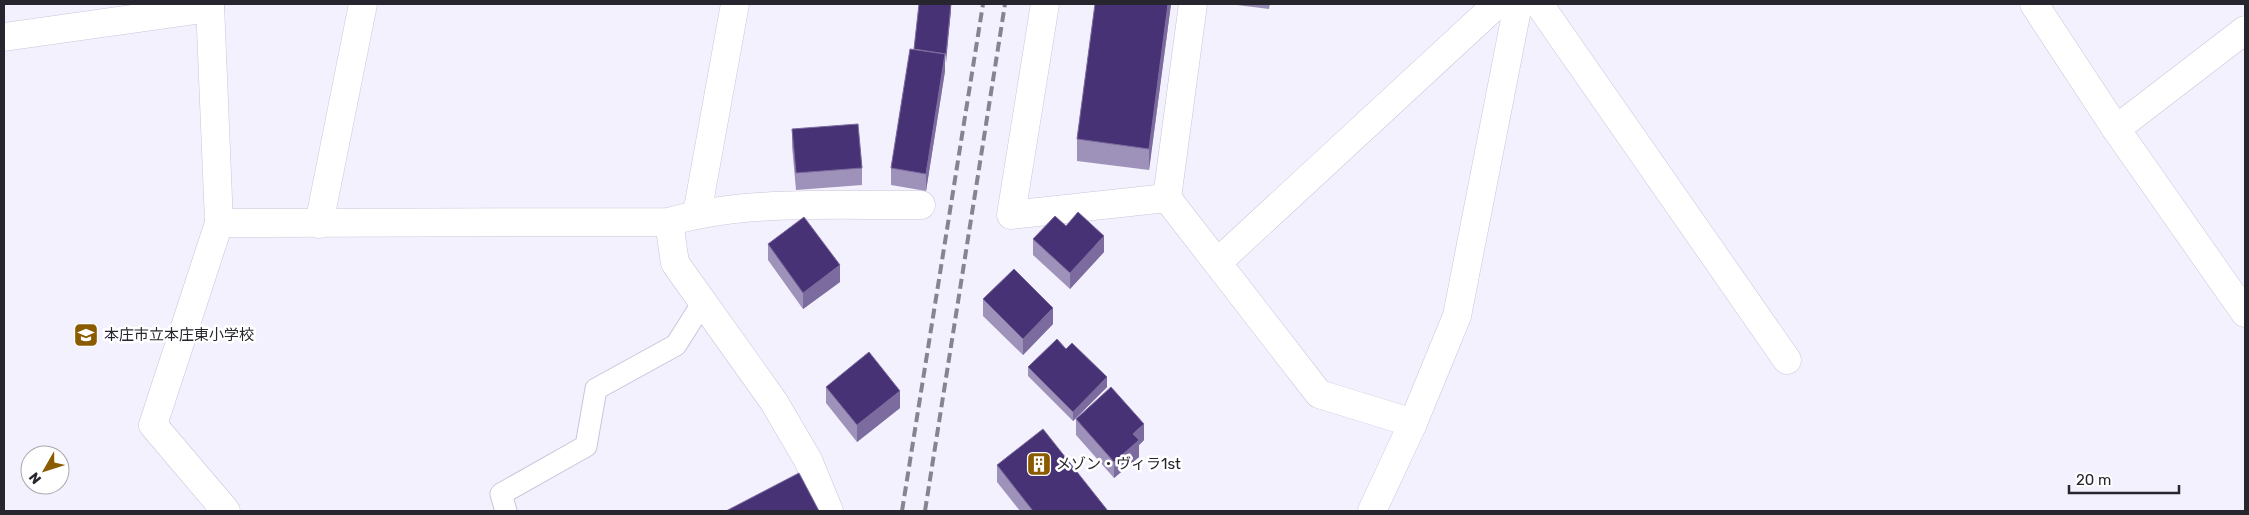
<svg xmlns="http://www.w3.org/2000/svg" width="2249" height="515" font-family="Rubik,'Noto Sans JP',sans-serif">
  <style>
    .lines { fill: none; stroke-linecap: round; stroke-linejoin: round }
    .service-casing { stroke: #c9c5da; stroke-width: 23 }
    .minor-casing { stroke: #c9c5da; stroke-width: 29 }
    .tertiary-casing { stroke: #c9c5da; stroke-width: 29 }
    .service { stroke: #fff; stroke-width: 21 }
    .minor { stroke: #fff; stroke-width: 28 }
    .tertiary { stroke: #fff; stroke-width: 28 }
    .rail { stroke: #87848f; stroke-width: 4; stroke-dasharray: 10 5; stroke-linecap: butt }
    .wall { fill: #9e92ba }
    .shaded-wall { fill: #7b6b9e }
    .building { fill: #473275; stroke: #7b6b9e }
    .labels { text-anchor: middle; stroke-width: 5; stroke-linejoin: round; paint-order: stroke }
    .poi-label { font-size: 15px; fill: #27252d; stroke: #fff; text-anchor: start }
  </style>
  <rect width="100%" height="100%" fill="#f4f1fe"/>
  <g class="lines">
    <defs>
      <polyline id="service" points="506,511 501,494 586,446 596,389 676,345 703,302"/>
      <g id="minor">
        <polyline points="210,4 219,223 153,425 226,511"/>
        <polyline points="1045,4 1011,215 1167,198"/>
        <polyline points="1193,4 1167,198 1319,394 1413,423"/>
        <polyline points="1539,4 1787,360"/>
        <polyline points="2034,4 2116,129 2245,313"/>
        <polyline points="4,37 210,8"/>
        <polyline points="2116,129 2245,30"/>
        <polyline points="697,214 735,4"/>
        <polyline points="669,222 675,263 774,402 808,460 829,511"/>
        <path d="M219,223L669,222C746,199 840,206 921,205"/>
        <polyline points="319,224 363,4"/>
        <polyline points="1218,262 1497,4"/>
      </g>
      <polyline id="tertiary" points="1372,511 1413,423 1457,316 1518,4"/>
    </defs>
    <use href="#service" class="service-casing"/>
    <use href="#minor" class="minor-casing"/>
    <use href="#tertiary" class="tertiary-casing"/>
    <use href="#service" class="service"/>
    <use href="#minor" class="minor"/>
    <use href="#tertiary" class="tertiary"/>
    <g class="rail">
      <polyline points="902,511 983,4"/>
      <polyline points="925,511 1005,4"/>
    </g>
  </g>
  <g class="wall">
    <polygon points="1171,4 1149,170 1077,161 1077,139"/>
    <polygon points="1229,4 1270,4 1269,9"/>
    <polygon points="951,10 945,63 945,71 926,191 891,185 891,168 914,49"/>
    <polygon points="792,129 862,168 862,185 796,190 792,146"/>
    <polygon points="1066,226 1104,252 1070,289 1033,255 1033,239"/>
    <polygon points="768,244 840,282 803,309 768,260"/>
    <polygon points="983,299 1053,324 1023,355 983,316"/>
    <polygon points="1066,349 1107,387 1073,421 1028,376 1028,367"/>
    <polygon points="826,387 900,408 857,442 826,403"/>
    <polygon points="1076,419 1144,440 1139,445 1139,457 1114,478 1076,435"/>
    <polygon points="997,465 1108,511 1020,511 997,482"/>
  </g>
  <g class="shaded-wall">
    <polygon points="951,4 951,10 946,63 946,54"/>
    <polygon points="1168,4 1171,4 1149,170 1149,149"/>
    <polygon points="945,54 945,71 926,191 926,174"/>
    <polygon points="1104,236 1104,252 1070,289 1070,273"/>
    <polygon points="840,265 840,282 803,309 803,293"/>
    <polygon points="1053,308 1053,324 1023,355 1023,339"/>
    <polygon points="1107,377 1107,387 1073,421 1073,412"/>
    <polygon points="900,391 900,408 857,442 857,425"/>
    <polygon points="1144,424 1144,440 1139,445 1139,457 1114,478 1114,462 1133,434"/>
  </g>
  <g class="building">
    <polygon points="919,4 951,4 946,54 914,49"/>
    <polygon points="1095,4 1168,4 1149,149 1077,139"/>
    <polygon points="910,49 945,54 926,174 891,168"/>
    <polygon points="858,124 862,168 796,173 792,129"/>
    <polygon points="1078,212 1104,236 1070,273 1033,239 1055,216 1066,226"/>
    <polygon points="804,217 840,265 803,293 768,244"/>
    <polygon points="1014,269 1053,308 1023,339 983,299"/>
    <polygon points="1057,339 1066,349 1072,343 1107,377 1073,412 1028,367"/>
    <polygon points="869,352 900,391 857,425 826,387"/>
    <polygon points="1111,387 1144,424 1133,434 1139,440 1114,462 1076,419"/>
    <polygon points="1043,429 1108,511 1033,511 997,465"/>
    <polygon points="799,473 819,511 726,511"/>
  </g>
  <defs>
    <symbol id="school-square" viewBox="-11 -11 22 22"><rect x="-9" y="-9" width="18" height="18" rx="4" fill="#8a5b01" stroke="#fff"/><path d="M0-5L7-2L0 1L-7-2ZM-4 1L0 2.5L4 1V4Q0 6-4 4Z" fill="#fff"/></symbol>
    <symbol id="building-square" viewBox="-11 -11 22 22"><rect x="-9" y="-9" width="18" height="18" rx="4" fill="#8a5b01" stroke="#fff"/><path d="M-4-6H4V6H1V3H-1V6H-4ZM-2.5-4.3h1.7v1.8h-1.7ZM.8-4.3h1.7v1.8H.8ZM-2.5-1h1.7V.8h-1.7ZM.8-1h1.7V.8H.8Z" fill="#fff"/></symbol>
  </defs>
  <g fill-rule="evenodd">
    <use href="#school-square" x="72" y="321" width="28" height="28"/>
    <use href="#building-square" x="1025" y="450" width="28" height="28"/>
  </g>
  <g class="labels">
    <g class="poi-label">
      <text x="104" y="340">本庄市立本庄東小学校</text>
      <text x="1056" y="469">メゾン・ヴィラ1st</text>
    </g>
  </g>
  <rect width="2249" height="515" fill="none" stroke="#27252d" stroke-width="10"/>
  <g transform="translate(45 470) rotate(231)"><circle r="24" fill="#ffffff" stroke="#a9a8ab"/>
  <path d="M0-4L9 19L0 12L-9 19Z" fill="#8a5b01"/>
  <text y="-8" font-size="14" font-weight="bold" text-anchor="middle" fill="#27252d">N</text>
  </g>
  <path d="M2069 485v8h110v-8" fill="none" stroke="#27252d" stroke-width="2.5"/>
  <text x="2076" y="485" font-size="15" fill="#27252d" stroke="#ffffff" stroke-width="4" paint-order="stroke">20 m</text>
</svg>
